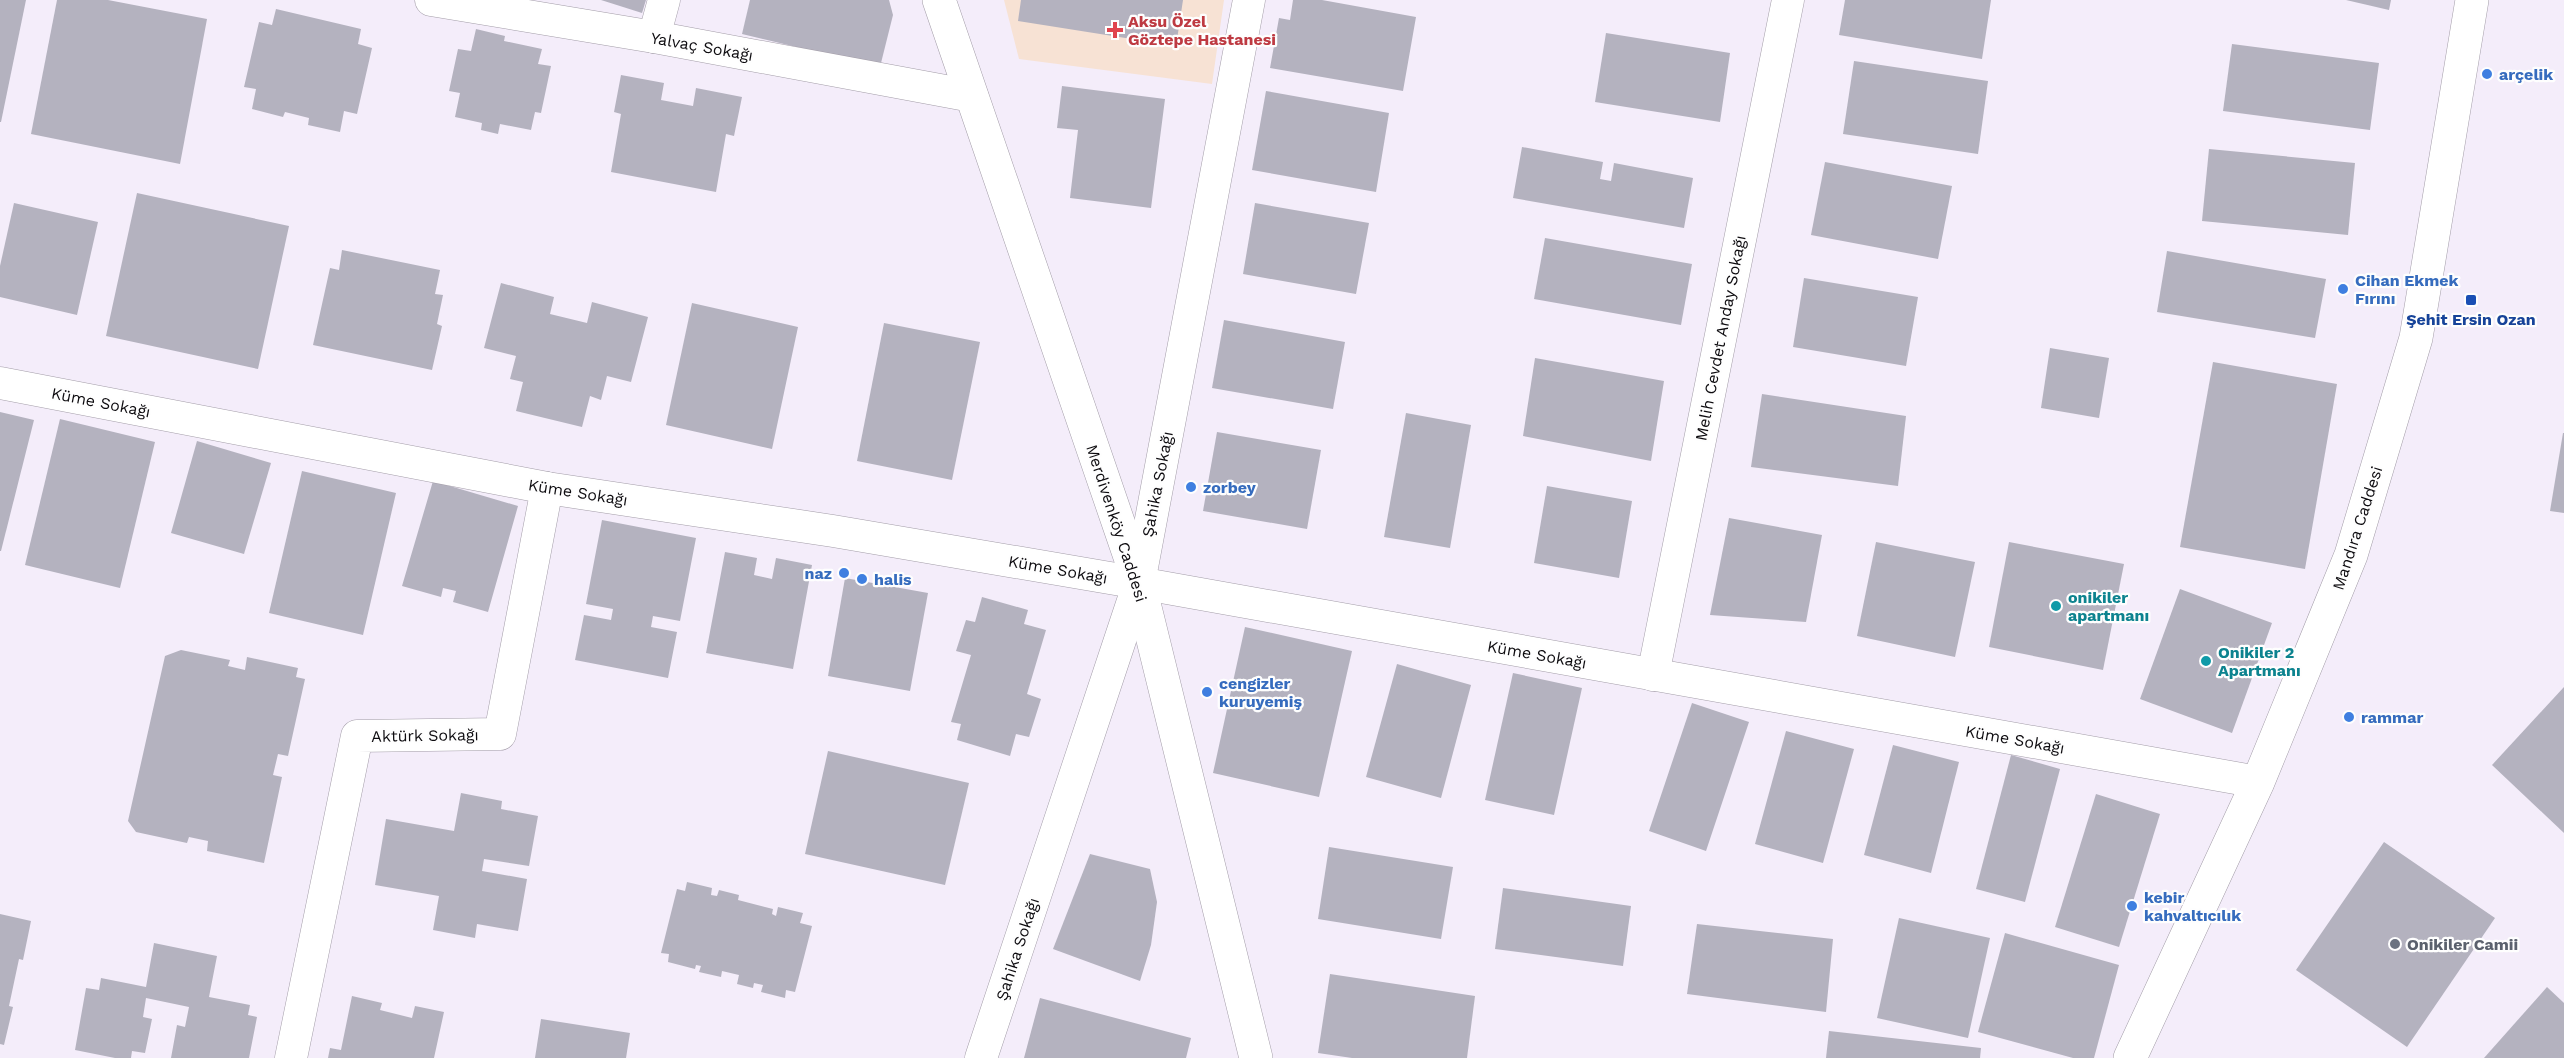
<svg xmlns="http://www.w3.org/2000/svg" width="2564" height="1058" font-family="'Work Sans',sans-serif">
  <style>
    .medical { fill: #f7e2d4 }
    .building { fill: #b4b2bf }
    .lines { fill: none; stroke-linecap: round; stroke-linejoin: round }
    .minor-casing { stroke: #a39da8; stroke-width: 33 }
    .tertiary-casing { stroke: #a39da8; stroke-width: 34 }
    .secondary-casing { stroke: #a39da8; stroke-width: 34 }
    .minor { stroke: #fff; stroke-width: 32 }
    .tertiary { stroke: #fff; stroke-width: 33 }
    .secondary { stroke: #fff; stroke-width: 33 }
    .health-dot { fill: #e0444e; stroke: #fefefe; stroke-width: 2 }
    .shop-dot { fill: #3f7fe0; stroke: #fefefe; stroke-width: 2 }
    .transit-dot { fill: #1a4fb4; stroke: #fefefe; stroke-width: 2 }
    .culture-dot { fill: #0f9aa8; stroke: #fefefe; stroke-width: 2 }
    .worship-dot { fill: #6b7280; stroke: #fefefe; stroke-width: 2 }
    .labels { text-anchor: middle; stroke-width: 4.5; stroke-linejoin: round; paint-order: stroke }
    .health-label { font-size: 16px; font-weight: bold; fill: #be3a42; stroke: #fefefe; text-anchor: start }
    .street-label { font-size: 16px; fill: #0d0b0f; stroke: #fefefe }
    .shop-label { font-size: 16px; font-weight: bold; fill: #366cbe; stroke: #fefefe; text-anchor: start }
    .transit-label { font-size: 16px; font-weight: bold; fill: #164399; stroke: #fefefe }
    .culture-label { font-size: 16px; font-weight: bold; fill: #0d838f; stroke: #fefefe; text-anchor: start }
    .worship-label { font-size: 16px; font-weight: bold; fill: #5b616d; stroke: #fefefe; text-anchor: start }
  </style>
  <rect width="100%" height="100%" fill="#f4edfa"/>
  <polygon class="medical" points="1004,0 1224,0 1212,84 1019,59"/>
  <g class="building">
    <polygon points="0,0 26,0 1,122 0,122"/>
    <polygon points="57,0 108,0 207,19 180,164 31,134"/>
    <polygon points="601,0 646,0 642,13"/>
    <polygon points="750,0 889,0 893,15 880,67 742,34"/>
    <polygon points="1021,0 1183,0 1176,46 1018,21"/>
    <polygon points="1293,0 1322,0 1416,17 1403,91 1270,68 1279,18 1290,20"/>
    <polygon points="1845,0 1991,0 1982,59 1839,35"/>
    <polygon points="2346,0 2391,0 2389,10"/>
    <polygon points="276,9 361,29 358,44 372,48 357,114 344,111 340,132 308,125 309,118 285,112 283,117 252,109 256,89 244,87 259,22 272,25"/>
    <polygon points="476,29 505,36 504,41 542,49 538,64 551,66 541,113 535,112 531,130 500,124 498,134 481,130 482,123 455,117 460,93 449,91 458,49 471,51"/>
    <polygon points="1606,33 1730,53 1720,122 1595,102"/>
    <polygon points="2232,44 2379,63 2370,130 2223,111"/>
    <polygon points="1854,61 1988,81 1978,154 1843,134"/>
    <polygon points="621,75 664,83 661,100 693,106 696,88 742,97 734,136 726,134 716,192 611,172 621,114 614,112"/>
    <polygon points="1062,86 1165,99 1151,208 1070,198 1078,130 1057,128"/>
    <polygon points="1266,91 1389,113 1376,192 1252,170"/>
    <polygon points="1522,147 1603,162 1600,179 1611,181 1614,163 1693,178 1684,228 1513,198"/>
    <polygon points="2209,149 2355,163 2348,235 2202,221"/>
    <polygon points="1825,162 1952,186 1938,259 1811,235"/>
    <polygon points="137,193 289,226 258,369 106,336"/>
    <polygon points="14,203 98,222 77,315 0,297 0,266"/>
    <polygon points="1255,203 1369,223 1356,294 1243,274"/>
    <polygon points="1545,238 1692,264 1681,325 1534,299"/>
    <polygon points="342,250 440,270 435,294 443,295 437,324 442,326 432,370 313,345 330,268 339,270"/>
    <polygon points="2167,251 2326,279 2315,338 2157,312"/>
    <polygon points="1804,278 1918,297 1906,366 1793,347"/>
    <polygon points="501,283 554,297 550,314 587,323 592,302 648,317 631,382 607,376 601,400 590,396 582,427 516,411 523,382 510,379 516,356 484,348"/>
    <polygon points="692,303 798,327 772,449 666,425"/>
    <polygon points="1224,320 1345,342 1333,409 1212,388"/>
    <polygon points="884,323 980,342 952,480 857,461"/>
    <polygon points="2050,348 2109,358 2099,418 2041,408"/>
    <polygon points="1535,358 1664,381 1651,461 1523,436"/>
    <polygon points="2213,362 2337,384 2305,569 2180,547"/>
    <polygon points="1762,394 1906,416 1898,486 1751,467"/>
    <polygon points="0,412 34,420 1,551 0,551"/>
    <polygon points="1406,413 1471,425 1450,548 1384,537"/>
    <polygon points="60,419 155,442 120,588 25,565"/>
    <polygon points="1217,432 1321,450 1307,529 1203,511"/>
    <polygon points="2563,433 2564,433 2564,513 2550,511"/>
    <polygon points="197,441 271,463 244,554 171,533"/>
    <polygon points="302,471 396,493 363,635 269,613"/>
    <polygon points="433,481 518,506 488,612 453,602 456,591 443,588 441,597 402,586"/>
    <polygon points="1547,486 1632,501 1619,578 1534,563"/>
    <polygon points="1729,518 1822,535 1806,622 1710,615"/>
    <polygon points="602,520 696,538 680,621 653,616 651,627 677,632 668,678 575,660 584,615 611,620 613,609 586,604"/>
    <polygon points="1876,542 1975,562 1955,657 1857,636"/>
    <polygon points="2009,542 2124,564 2103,670 1989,647"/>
    <polygon points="725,552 757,558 754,575 772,579 776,558 812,565 793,669 706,653"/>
    <polygon points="845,578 928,593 910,691 828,676"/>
    <polygon points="2180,589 2272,623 2232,733 2140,699"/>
    <polygon points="982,597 1028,610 1024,624 1046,630 1027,694 1041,699 1029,737 1016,734 1010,756 957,740 961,724 951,722 971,655 956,651 966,620 975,622"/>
    <polygon points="1245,627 1352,651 1319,797 1213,773"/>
    <polygon points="181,650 230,660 228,666 245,670 247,657 298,668 296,677 305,679 288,756 278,754 273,775 282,777 264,863 207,851 208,841 189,837 187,843 136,832 128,821 165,656"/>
    <polygon points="1397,664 1471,685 1441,798 1366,777"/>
    <polygon points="1513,673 1582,688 1554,815 1485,800"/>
    <polygon points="2564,687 2564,833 2492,765"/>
    <polygon points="1692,703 1749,722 1706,851 1649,831"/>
    <polygon points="1786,731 1854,749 1823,863 1755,844"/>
    <polygon points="1893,745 1959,762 1931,873 1864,855"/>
    <polygon points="828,751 969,783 945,885 805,854"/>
    <polygon points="2011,755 2060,769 2025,902 1976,889"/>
    <polygon points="461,793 502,801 501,809 538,816 529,866 484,859 482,871 527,879 518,931 477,924 475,938 433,930 439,896 375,885 386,819 454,831"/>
    <polygon points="2096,794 2160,814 2119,947 2055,927"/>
    <polygon points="2384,842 2495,918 2407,1047 2296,970"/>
    <polygon points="1329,847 1453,867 1441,939 1318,919"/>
    <polygon points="1090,854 1150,869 1157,902 1151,945 1140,981 1053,949"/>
    <polygon points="687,882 712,888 711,895 717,896 719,890 739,895 738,900 773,909 772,914 776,916 778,907 803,913 800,923 812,926 795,992 786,990 785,998 761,992 763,985 754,983 753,988 737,984 739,975 722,971 721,977 699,972 701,966 696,965 695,969 668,962 669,954 661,953 677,889 685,891"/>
    <polygon points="1503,888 1631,906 1623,966 1495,949"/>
    <polygon points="0,914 31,921 23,960 19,959 9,1006 13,1007 4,1045 0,1044"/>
    <polygon points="1899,918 1990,938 1968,1038 1877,1018"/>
    <polygon points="1697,924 1833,939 1826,1012 1687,994"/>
    <polygon points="2005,933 2119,965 2094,1058 2073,1058 1978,1032"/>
    <polygon points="154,943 217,956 209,997 250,1005 248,1015 257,1017 249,1058 171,1058 177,1025 185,1027 189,1007 146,998 143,1017 152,1019 145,1053 132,1051 131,1058 115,1058 75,1050 86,988 99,990 101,978 146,987"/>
    <polygon points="1330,974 1475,996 1467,1058 1352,1058 1318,1053"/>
    <polygon points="2547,987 2564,1003 2564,1058 2484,1058"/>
    <polygon points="352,996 382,1003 380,1010 412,1018 415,1006 444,1012 434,1058 328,1058 330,1048 341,1050"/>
    <polygon points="1040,998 1191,1038 1186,1058 1024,1058"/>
    <polygon points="541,1019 630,1033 626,1058 535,1058"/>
    <polygon points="1829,1031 1981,1048 1980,1058 1826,1058"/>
  </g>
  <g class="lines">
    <defs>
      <g id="minor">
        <polyline points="431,0 654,37 972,96"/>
        <polyline points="654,37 664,0"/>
        <polyline points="0,383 547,488 833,531 1139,583 2258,782"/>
        <polyline points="1653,675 1788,0"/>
        <polyline points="291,1058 357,736 500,734 547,488"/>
        <polyline points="981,1058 1139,583 1249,0"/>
      </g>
      <polyline id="tertiary" points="939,0 1139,583 1256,1058"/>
      <polyline id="secondary" points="2130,1058 2258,782 2351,555 2416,338 2472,0"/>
    </defs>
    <use href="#minor" class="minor-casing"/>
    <use href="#tertiary" class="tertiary-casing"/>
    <use href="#secondary" class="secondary-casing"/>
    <use href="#minor" class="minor"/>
    <use href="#tertiary" class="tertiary"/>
    <use href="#secondary" class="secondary"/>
  </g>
  <path class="health-dot" d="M1112 21h6v6h6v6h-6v6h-6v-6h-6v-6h6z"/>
  <g class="shop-dot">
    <circle cx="2487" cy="74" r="6"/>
    <circle cx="2343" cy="289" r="6"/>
    <circle cx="1191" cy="487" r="6"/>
    <circle cx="844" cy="573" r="6"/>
    <circle cx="862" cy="579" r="6"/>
    <circle cx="1207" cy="692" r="6"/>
    <circle cx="2349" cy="717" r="6"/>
    <circle cx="2132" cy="906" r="6"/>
  </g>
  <rect class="transit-dot" x="2465" y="294" width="12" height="12" rx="3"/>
  <g class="culture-dot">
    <circle cx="2056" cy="606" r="6"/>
    <circle cx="2206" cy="661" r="6"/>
  </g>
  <circle class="worship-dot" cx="2395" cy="944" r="6"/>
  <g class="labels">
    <g class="health-label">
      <text x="1128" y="27">Aksu Özel<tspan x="1128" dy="18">Göztepe Hastanesi</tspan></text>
    </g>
    <g class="street-label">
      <text transform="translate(702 46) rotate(10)" y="6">Yalvaç Sokağı</text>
      <text transform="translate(1720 338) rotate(-79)" y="6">Melih Cevdet Anday Sokağı</text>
      <text transform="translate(101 402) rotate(11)" y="6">Küme Sokağı</text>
      <text transform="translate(1157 484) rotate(-79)" y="6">Şahika Sokağı</text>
      <text transform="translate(578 492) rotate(9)" y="6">Küme Sokağı</text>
      <text transform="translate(1117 523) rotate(72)" y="6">Merdivenköy Caddesi</text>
      <text transform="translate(2357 528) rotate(-72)" y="6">Mandıra Caddesi</text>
      <text transform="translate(1058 569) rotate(10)" y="6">Küme Sokağı</text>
      <text transform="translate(1537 654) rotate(10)" y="6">Küme Sokağı</text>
      <text transform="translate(425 735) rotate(-1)" y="6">Aktürk Sokağı</text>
      <text transform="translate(2015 739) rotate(10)" y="6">Küme Sokağı</text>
      <text transform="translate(1017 949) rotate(-72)" y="6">Şahika Sokağı</text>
    </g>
    <g class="shop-label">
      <text x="2499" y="80">arçelik</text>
      <text x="2355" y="286">Cihan Ekmek<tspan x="2355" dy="18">Fırını</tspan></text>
      <text x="1203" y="493">zorbey</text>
      <text x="832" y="579" text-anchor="end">naz</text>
      <text x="874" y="585">halis</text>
      <text x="1219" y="689">cengizler<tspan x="1219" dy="18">kuruyemiş</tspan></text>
      <text x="2361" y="723">rammar</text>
      <text x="2144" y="903">kebir<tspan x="2144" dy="18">kahvaltıcılık</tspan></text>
    </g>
    <g class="transit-label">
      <text x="2471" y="325">Şehit Ersin Ozan</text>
    </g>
    <g class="culture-label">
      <text x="2068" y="603">onikiler<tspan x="2068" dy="18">apartmanı</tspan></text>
      <text x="2218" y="658">Onikiler 2<tspan x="2218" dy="18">Apartmanı</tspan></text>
    </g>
    <g class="worship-label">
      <text x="2407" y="950">Onikiler Camii</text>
    </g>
  </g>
</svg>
